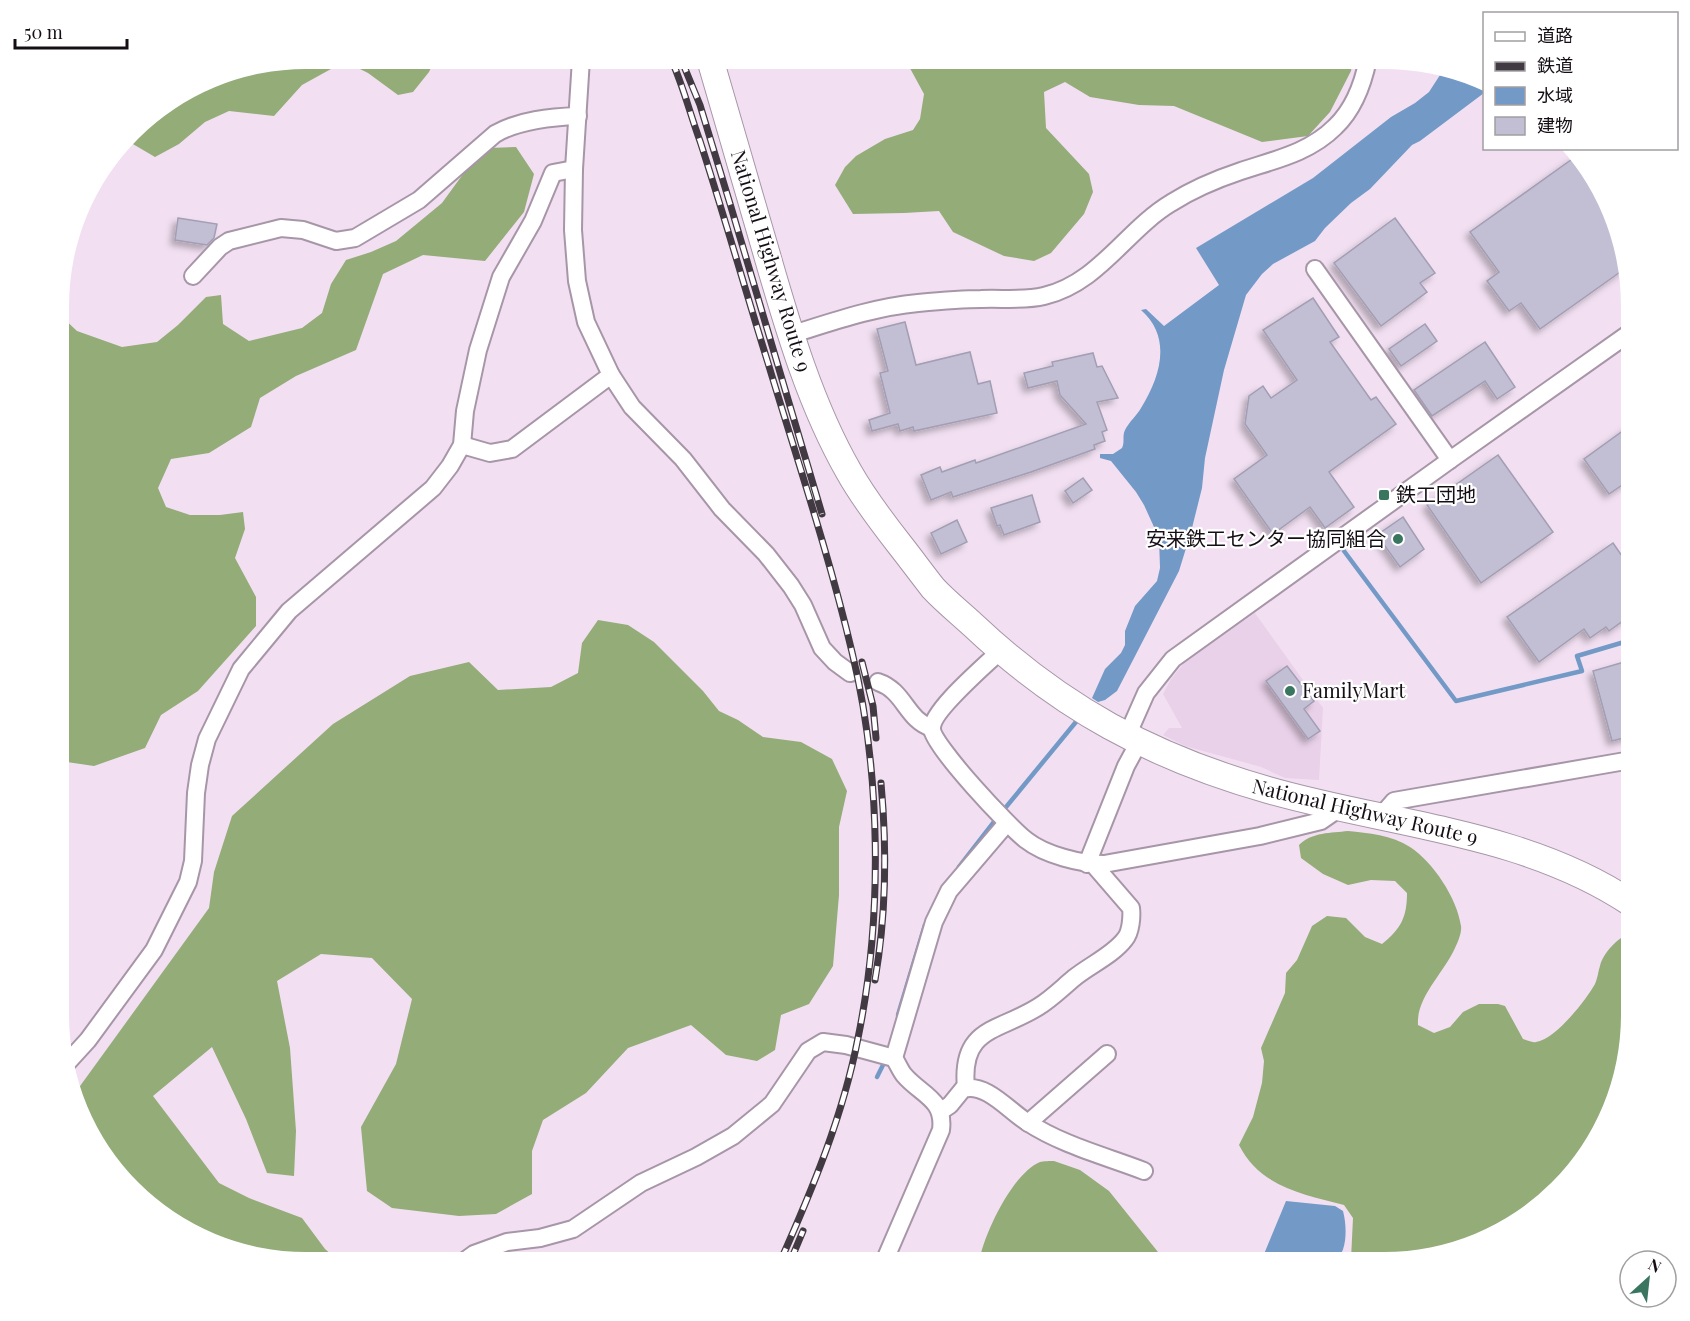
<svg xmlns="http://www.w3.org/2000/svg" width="1690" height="1321" font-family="'Playfair Display','Noto Sans JP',serif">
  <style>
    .built { fill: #e9d1e9 }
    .forest { fill: #93ac78 }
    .water { fill: #739ac6 }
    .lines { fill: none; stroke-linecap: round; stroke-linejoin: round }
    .stream { stroke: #739ac6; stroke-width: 4.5 }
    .building { fill: #c2bed4; stroke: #a29eb3; stroke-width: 1.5; filter: url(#shadow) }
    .minor-tunnel { stroke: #d1c1d1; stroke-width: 16; stroke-dasharray: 16 8; stroke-linecap: butt }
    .minor-casing { stroke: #a796a7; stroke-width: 20 }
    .highway-casing { stroke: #a796a7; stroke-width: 28 }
    .minor { stroke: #fff; stroke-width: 16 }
    .highway { stroke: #fff; stroke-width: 26 }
    .rail-casing { stroke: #423a42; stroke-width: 7 }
    .rail { stroke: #fff; stroke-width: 4.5; stroke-dasharray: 14; stroke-linecap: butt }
    .poi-dot { fill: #39755f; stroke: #fff; stroke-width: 2 }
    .labels { text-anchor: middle; stroke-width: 4.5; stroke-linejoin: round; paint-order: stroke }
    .street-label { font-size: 20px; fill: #150f15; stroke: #fff }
    .poi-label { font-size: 20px; fill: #150f15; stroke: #fff; text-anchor: start }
  </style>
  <defs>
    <filter id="shadow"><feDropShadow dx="-4.5" dy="4.5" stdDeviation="3" flood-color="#0004"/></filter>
  </defs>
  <rect width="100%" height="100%" fill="#f2e0f2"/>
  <polygon class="built" points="1255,613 1323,708 1319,780 1285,778 1261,767 1185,746 1163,735 1169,728 1182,728 1163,694 1171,679 1185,662"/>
  <g class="forest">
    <polygon points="306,59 435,59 429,72 413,92 398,95 368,73 350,64 331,69 302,85 274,116 229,111 205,122 179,144 155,157 126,140 139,124 155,123 166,106 226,72"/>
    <polygon points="905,59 1353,59 1351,71 1330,112 1308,136 1262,142 1174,106 1139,105 1090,97 1065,82 1044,92 1046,128 1089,174 1093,192 1084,214 1051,253 1034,261 1004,256 953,232 939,211 904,213 853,214 835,185 845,167 856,156 885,139 913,130 920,119 924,94"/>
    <polygon points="516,147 534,174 524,212 485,261 423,255 383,274 356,350 296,376 260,398 251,427 209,453 171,459 158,488 166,507 190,515 220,515 243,512 245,529 235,558 256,597 256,626 198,691 161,715 145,748 94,766 60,761 61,316 77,331 122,347 157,342 178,325 206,297 221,295 223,324 249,341 302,328 322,313 331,284 346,260 371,252 396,241 442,203 466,170 488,148"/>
    <polygon points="598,620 628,625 654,642 703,691 719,711 738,720 763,737 801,742 832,759 847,791 839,827 839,895 833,966 809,1004 781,1015 775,1050 757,1061 726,1055 691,1025 628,1048 586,1093 543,1120 532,1151 532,1194 496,1214 459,1216 392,1208 367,1191 361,1127 396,1064 412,999 372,958 321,954 277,981 290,1048 296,1131 294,1176 267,1173 246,1119 212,1047 153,1096 219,1183 249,1198 302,1218 325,1249 340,1262 290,1262 211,1244 142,1201 84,1124 75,1093 209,908 214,872 232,816 333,724 410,676 469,662 498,690 551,687 578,673 582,643"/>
    <path d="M1348,831C1368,833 1392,835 1410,847C1433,862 1457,898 1461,926C1462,932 1458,942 1455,948C1444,973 1416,997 1418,1025L1434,1033L1450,1027L1463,1012L1479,1004H1498L1505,1006L1523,1039C1527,1040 1532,1043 1536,1042C1555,1040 1586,1000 1595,984C1598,977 1598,972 1600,966C1603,953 1618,937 1631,933V1032L1613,1110L1570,1179L1479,1244L1384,1262H1347L1351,1259L1353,1218L1344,1205C1303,1194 1260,1187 1239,1145L1253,1117L1262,1083L1264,1061L1261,1048L1285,993L1286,973L1297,960L1312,926L1327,916L1346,918L1365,937L1382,944C1401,929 1407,917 1407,893L1395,881L1371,880L1348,885L1323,874L1301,858L1299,845C1312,832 1331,833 1348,831Z"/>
    <path d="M1054,1161L1080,1170L1109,1191L1158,1252L1179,1256L1209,1257L1234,1262H979C984,1234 1012,1174 1040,1162C1043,1161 1050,1161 1054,1161Z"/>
  </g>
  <g class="water">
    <path d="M1462,73L1479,77L1484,81V93L1420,141L1412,145L1370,189L1351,203L1325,228L1315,241L1273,264L1262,274L1246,295L1224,370L1205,458L1202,488L1191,532L1179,571L1117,691L1105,700L1098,702L1092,698L1105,669L1121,653L1125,645V631L1135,606L1157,581L1160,568L1159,538L1144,505L1136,492L1111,461L1100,458V454H1113L1122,448C1125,442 1122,436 1125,430C1129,422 1137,415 1141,408C1161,376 1172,337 1141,310L1146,309L1164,326L1219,285L1196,248L1313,178L1391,117L1415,103L1429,92L1440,75L1456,79Z"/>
    <path d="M1286,1201L1335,1206L1343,1211C1347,1226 1348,1253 1334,1262H1304L1264,1254Z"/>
  </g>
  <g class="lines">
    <g class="stream">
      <polyline points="1344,551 1456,701 1582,671 1577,656 1631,640"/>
      <polyline points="959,867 997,818 1080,717"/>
      <polyline points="898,1015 925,925"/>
      <polyline points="877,1077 885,1061"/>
    </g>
  </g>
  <g class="building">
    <polygon points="1575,157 1606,197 1623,270 1540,329 1521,303 1509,311 1487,281 1499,272 1470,232"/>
    <polygon points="178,218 217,224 214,238 207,245 175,240"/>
    <polygon points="1395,218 1435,273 1420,283 1427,292 1381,326 1334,263"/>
    <polygon points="1313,298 1339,337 1330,342 1371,400 1376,397 1396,424 1329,472 1354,507 1325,528 1310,507 1273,534 1234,479 1267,455 1245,424 1249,396 1263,386 1271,398 1297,380 1263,330"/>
    <polygon points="905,322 916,365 970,352 978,384 990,381 997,413 914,431 913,427 900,431 898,424 872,431 869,420 890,413 880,373 888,371 877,329"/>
    <polygon points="1425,324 1437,341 1401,366 1389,349"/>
    <polygon points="1485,342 1515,387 1497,399 1485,381 1432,416 1414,390"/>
    <polygon points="1093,353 1097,367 1102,366 1118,398 1097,402 1107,430 1102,432 1105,441 1094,445 1095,449 1031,472 953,497 951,492 931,500 921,475 940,467 942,472 975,460 976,463 1086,424 1060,395 1057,381 1028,388 1024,373 1053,366 1052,362"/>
    <polygon points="1631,425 1631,479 1609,494 1584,459"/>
    <polygon points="1498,455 1553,532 1481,583 1427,505"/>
    <polygon points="1083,478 1092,490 1073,503 1065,491"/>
    <polygon points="1032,495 1040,522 1004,535 1000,525 997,526 991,508"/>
    <polygon points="1403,517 1424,549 1400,567 1377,535"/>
    <polygon points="957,520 967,542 941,554 931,533"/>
    <polygon points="1613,543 1631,569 1631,615 1609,631 1606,627 1590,638 1584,629 1539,662 1507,617"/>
    <polygon points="1631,660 1631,736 1612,741 1593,671"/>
    <polygon points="1287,666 1314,701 1304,709 1320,731 1308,739 1266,681"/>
  </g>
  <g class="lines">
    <polyline class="minor-tunnel" points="850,673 878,682"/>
    <defs>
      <g id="minor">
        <polyline points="581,59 574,169 573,230 577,281 586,322 611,375 632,407 683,459 722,509 766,554 791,586 803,605 822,648 835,662 850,673"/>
        <polyline points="1315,269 1450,460"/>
        <path d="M193,276L220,247L229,241L281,228L303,230L336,241L355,238L419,200L495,134C519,120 551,117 578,116"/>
        <path d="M790,335C832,322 874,307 918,303C939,301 960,299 981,299C1002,298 1024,301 1044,296C1099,283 1126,230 1171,203C1193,189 1217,179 1241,171C1274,160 1309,153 1335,127C1354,109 1363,84 1368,59"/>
        <polyline points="462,445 490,453 512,449 611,375"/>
        <path d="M1000,651C986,665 931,711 932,729C933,746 1010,828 1026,840C1045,855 1081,864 1104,864L1260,836L1321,821L1334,812L1336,807"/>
        <path d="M878,682C905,691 906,720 932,728"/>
        <polyline points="1127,736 1146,693 1173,659 1450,460 1631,332"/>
        <polyline points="1381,816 1394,801 1631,760"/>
        <polyline points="1087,864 1126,766 1139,742"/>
        <polyline points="894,1058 934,922 949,891 1007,823"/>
        <polyline points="67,1063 88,1040 154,950 188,882 193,861 196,793 200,765 207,739 241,669 289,611 433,488 450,466 462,445 465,411 478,350 501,277 533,221 553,173 574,169"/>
        <path d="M966,1088C960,1027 998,1032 1038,1007C1051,999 1062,988 1074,978C1090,965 1113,955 1125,939C1131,932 1132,916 1131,908L1093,864"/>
        <path d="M941,1111L950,1105L963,1089C986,1082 1009,1111 1027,1122C1062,1145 1105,1156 1144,1171"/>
        <polyline points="1028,1123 1107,1054"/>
        <path d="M463,1262L474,1254L507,1242L540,1238L573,1229L641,1183L696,1157L733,1136L772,1104L808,1051L823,1042L846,1045L894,1058C898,1064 900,1070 904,1075C921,1095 945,1099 941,1130L884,1262"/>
      </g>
      <path id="highway" d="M710,59C729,124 748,190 767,255C788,328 811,406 849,472C863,497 882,522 900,545C911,559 922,574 933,588C945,601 960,613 973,625C1061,708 1152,757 1268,790C1389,825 1523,831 1631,903"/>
    </defs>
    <use href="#minor" class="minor-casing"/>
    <use href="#highway" class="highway-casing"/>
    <use href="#minor" class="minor"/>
    <use href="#highway" class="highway"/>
    <defs>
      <g id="rail">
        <path d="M671,59C683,85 690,114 700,141C724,215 745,289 768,363C797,459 829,555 852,652C881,772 883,917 858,1038C843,1116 812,1190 780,1262"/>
        <polyline points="681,59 700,105 731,207 822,514"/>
        <polyline points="862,662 873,706 876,738"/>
        <path d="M875,980C886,916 887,848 881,783"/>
        <polyline points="790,1262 803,1231"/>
      </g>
    </defs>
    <use href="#rail" class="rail-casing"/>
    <use href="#rail" class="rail"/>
  </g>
  <g class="poi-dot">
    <rect x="1378" y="489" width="12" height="12" rx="3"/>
    <circle cx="1398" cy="539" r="6"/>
    <circle cx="1290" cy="691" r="6"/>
  </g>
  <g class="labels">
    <g class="street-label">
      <text transform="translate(771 261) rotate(73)" y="7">National Highway Route 9</text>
      <text transform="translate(1365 812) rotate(13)" y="7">National Highway Route 9</text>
    </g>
    <g class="poi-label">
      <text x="1396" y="502">鉄工団地</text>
      <text x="1386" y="546" text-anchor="end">安来鉄工センター協同組合</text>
      <text x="1302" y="698">FamilyMart</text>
    </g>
  </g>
  <path d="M0 0H1690V1321H0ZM306 69H1384A237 237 0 0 1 1621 306V1015A237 237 0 0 1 1384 1252H306A237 237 0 0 1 69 1015V306A237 237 0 0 1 306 69Z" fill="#fff" fill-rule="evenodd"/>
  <rect x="1483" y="12" width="195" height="138" fill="#ffffff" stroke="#a19fa1" stroke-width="1.5"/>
  <rect x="1495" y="32" width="30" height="9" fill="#ffffff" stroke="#a19fa1" stroke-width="1.5"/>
  <text x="1537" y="42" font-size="18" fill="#150f15">道路</text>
  <rect x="1495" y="62" width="30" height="9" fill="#423a42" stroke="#a19fa1" stroke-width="1.5"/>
  <text x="1537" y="72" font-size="18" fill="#150f15">鉄道</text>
  <rect x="1495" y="87" width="30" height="18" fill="#739ac6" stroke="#a19fa1" stroke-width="1.5"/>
  <text x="1537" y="102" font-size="18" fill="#150f15">水域</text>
  <rect x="1495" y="117" width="30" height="18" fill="#c2bed4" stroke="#a19fa1" stroke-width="1.5"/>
  <text x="1537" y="132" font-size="18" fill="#150f15">建物</text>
  <g transform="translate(1648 1279) rotate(27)"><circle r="28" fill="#ffffff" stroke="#a19fa1" stroke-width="1.5"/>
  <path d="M0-4.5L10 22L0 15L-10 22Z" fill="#39755f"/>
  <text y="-9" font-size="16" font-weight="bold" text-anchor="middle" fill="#150f15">N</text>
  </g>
  <path d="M15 39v9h112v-9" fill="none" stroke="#150f15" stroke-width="3"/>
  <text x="24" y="39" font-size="18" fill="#150f15" stroke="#ffffff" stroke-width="4.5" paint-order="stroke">50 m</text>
</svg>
